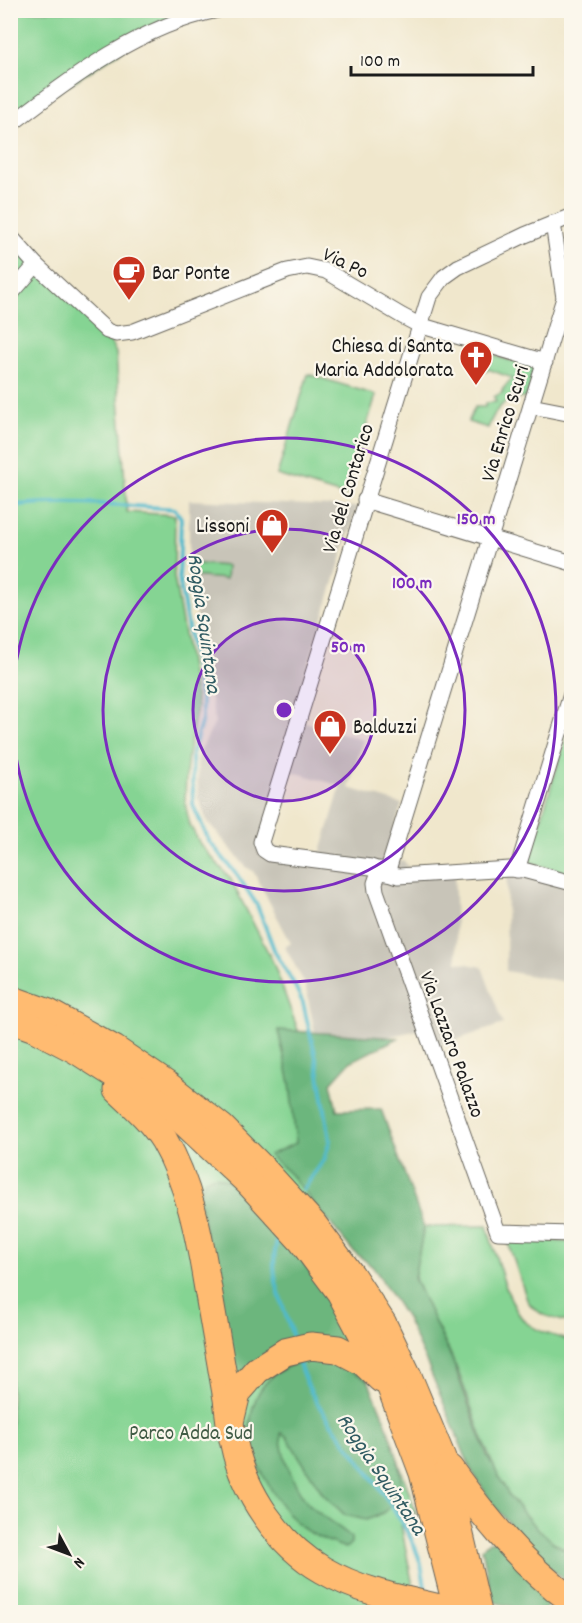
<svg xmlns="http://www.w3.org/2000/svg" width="582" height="1623" font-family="Dekko,sans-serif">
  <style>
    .industrial { fill: #c8c4b8; fill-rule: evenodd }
    .green { fill: #85d493; stroke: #507858; stroke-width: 1.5 }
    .forest { fill: #6cb67d; stroke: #44694c; stroke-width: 1.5 }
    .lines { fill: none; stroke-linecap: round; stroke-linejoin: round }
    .stream { stroke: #4fbacc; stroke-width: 4 }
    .street-casing { stroke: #66635a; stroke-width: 17 }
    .highway-casing { stroke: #66635a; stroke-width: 29 }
    .street { stroke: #fff; stroke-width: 15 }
    .highway { stroke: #ffbb71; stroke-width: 27 }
    .ring { fill: none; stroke: #7b2cbf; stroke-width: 3 }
    .labels { text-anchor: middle; stroke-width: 4.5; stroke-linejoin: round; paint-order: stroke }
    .street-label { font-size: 21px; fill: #1c1c1c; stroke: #fbf7ec }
    .poi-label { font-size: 21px; fill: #1c1c1c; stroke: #fbf7ec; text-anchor: start }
    .park-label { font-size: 21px; fill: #415c46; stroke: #fbf7ec }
    .water-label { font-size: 22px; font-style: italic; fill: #305b62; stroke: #fbf7ec }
    .centre { fill: #7b2cbf; stroke: #fbf7ec; stroke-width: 3 }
    .ring-label { font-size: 18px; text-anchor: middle; font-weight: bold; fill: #7b2cbf; stroke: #fbf7ec; stroke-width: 4.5; stroke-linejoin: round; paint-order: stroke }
  </style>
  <rect width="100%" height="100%" fill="#fbf7ec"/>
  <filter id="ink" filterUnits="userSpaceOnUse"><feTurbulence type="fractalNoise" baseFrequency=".0167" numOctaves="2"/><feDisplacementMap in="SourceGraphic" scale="12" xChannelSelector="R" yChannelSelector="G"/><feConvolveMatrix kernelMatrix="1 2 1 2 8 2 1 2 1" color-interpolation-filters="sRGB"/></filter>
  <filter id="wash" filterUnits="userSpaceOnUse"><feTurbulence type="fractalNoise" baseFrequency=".008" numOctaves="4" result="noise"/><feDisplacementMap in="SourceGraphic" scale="24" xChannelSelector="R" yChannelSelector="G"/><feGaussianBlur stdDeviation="1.35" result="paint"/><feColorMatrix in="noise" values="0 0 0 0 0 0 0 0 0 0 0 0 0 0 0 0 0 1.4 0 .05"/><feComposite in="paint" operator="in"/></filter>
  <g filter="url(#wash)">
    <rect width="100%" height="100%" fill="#f0e7cc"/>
    <g class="industrial">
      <path d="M189,500L357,507L292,718L363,740L349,788L402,804L385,857L404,861L408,867L454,864L457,962L482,967L503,1024L426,1050L418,1030L319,1052L305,984L285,947L291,943L253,871L246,867L207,821L198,798L197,757L215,723L189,576ZM290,771L341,786L321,852L271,846L268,842Z"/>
      <polygon points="528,862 571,874 571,983 506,971 507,865 522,865"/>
    </g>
    <g class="green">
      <polygon points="11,11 206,11 165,23 11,122"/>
      <polygon points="11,241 108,337 116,353 127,512 175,515 174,577 197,707 188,754 186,774 185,801 189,823 200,844 230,878 273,962 310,1063 320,1200 354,1336 401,1481 398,1460 417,1516 404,1503 397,1504 418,1612 11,1612"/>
      <path d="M471,349L536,368L526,398C506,394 494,411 488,428L468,422L475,407H485L486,403L496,402L494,397L503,392L502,390L512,378L488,369L487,371L478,368V365L467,361Z"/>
      <polygon points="308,374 376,395 345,496 277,475"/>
      <polygon points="188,563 227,566 226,579 189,576"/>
      <polygon points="571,721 571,874 528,862"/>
      <path d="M487,1226C495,1251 508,1310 528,1324C541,1333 557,1337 571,1341V1553C490,1509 485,1430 451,1355C445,1342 415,1286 415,1276C415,1260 421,1242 424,1227Z"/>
      <path d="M507,1239L571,1242V1323C553,1318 538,1317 527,1300Z"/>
    </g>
    <g class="forest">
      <polygon points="278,1030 398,1038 350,1062 331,1083 337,1110 381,1109 424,1227 414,1278 452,1359 487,1455 510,1497 531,1522 554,1543 571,1553 571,1585 539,1559 494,1506 471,1470 429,1368 406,1318 374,1268 352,1250 290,1174 269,1155 296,1143 290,1083"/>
      <polygon points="216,1176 235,1183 283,1235 349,1325 348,1335 343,1340 234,1391 199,1196 205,1179"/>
      <path d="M311,1359L331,1360L368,1380L386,1423L398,1460L401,1481L394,1504L380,1515L366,1520L345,1515L323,1494L286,1436L281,1433C280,1453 294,1486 307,1502C319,1516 337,1524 351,1537V1543L346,1548C326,1541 305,1534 291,1517C273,1496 254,1463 249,1436C249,1430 250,1423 251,1418C255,1383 279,1366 311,1359Z"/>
      <polygon points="497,1541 549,1594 547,1606 544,1612 531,1612 493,1602 482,1549 489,1542"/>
    </g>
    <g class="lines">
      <g class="stream">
        <path d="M10,506C65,499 120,505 175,509L181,518L179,578L202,704V719L192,754L193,805L209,841L237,875L257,905L275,952L295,986L303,1003L317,1062L330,1140L324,1160L303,1190"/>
        <path d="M280,1233C264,1271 284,1304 294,1341"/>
        <path d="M298,1359C308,1399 335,1427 359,1460C380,1489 408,1525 419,1558C423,1570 424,1582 426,1594"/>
      </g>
    </g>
  </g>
  <g filter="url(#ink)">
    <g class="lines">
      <defs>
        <g id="street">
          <path d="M10,125C73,77 139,26 218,10"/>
          <polyline points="572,216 525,235 458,267 444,277 429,297 261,842 264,850 270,854 371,867 398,876 510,869 523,870 572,883"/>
          <polyline points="10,236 36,265 107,331 116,334 132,332 287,271 307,267 326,271 402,316 419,325 545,362"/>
          <polyline points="10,295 36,265"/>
          <polyline points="531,406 572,414"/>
          <polyline points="365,500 572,563"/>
          <polyline points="380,869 375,883 376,891 498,1232 572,1234"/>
          <polyline points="517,870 572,691"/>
          <polyline points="387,873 564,298 553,223"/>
        </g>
        <g id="highway">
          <polyline points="10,999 49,1013 114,1049 167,1085 222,1128 262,1168 313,1224 351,1275 383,1324 408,1376 442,1458 478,1612"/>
          <polyline points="10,1019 32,1027 76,1050 171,1110 249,1183 302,1241 340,1292 391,1388 423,1473 458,1612"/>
          <path d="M118,1090C134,1105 152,1121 164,1140C189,1183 199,1235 207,1283C214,1322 220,1360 227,1399C229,1414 230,1429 234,1444C244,1493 279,1545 323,1570C364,1594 412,1601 457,1612"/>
          <polyline points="231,1418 237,1393 257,1370 285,1352 311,1346 338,1349 363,1362 381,1379"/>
          <path d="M449,1468C485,1518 522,1564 572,1601"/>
        </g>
      </defs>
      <use href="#street" class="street-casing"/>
      <use href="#highway" class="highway-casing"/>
      <use href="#street" class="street"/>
      <use href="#highway" class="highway"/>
    </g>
  </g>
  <circle cx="284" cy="710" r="91" fill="#7b2cbf" fill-opacity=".12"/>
  <g class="ring">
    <circle cx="284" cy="710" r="91"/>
    <circle cx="284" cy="710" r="181"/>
    <circle cx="284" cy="710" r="272"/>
  </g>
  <defs>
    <symbol id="cafe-pin" viewBox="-11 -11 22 30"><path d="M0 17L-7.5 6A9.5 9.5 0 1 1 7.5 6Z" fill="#c8321e" stroke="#fbf7ec"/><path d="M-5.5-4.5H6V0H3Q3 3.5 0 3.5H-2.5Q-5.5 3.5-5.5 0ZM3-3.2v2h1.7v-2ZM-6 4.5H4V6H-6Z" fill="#fff"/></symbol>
    <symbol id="church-pin" viewBox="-11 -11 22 30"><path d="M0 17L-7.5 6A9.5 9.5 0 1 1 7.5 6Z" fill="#c8321e" stroke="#fbf7ec"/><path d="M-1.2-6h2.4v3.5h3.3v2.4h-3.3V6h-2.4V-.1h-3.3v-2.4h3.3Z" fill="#fff"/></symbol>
    <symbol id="shop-pin" viewBox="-11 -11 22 30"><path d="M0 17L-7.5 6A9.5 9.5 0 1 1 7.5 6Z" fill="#c8321e" stroke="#fbf7ec"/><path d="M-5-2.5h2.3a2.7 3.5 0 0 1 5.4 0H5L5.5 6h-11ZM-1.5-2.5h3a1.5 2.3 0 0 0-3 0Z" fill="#fff"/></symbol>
  </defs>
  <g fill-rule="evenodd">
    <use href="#cafe-pin" x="110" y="253" width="38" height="52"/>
    <use href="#church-pin" x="457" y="338" width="38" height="52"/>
    <use href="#shop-pin" x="253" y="506" width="38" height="52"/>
    <use href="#shop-pin" x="311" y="707" width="38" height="52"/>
  </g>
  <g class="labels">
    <g class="street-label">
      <text transform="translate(346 262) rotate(25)" y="7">Via Po</text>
      <text transform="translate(504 423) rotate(-73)" y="7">Via Enrico Scuri</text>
      <text transform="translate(347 488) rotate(-73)" y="7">Via del Contarico</text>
      <text transform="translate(453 1044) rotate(70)" y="7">Via Lazzaro Palazzo</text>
    </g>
    <g class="poi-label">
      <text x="152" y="279">Bar Ponte</text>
      <text x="453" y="352" text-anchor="end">Chiesa di Santa<tspan x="453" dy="24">Maria Addolorata</tspan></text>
      <text x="249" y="532" text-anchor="end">Lissoni</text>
      <text x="353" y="733">Balduzzi</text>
    </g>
    <g class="park-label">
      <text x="191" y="1439">Parco Adda Sud</text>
    </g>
    <g class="water-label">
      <text transform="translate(206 623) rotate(82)" y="8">Roggia Squintana</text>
      <text transform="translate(383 1473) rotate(56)" y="8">Roggia Squintana</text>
    </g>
  </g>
  <circle cx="284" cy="710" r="9" class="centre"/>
  <g class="ring-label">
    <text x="476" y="524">150 m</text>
    <text x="412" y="588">100 m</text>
    <text x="348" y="652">50 m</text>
  </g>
  <rect width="582" height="1623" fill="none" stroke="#fbf7ec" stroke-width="36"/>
  <g transform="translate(69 1554) rotate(131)" stroke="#fbf7ec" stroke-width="4.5" paint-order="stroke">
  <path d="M0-4.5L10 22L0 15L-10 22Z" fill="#1c1c1c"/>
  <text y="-9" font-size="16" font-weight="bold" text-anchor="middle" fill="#1c1c1c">N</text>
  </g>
  <path d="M351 66v9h182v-9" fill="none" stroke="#1c1c1c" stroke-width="3"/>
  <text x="360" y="66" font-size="18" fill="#1c1c1c" stroke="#fbf7ec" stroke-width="4.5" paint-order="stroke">100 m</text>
</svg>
